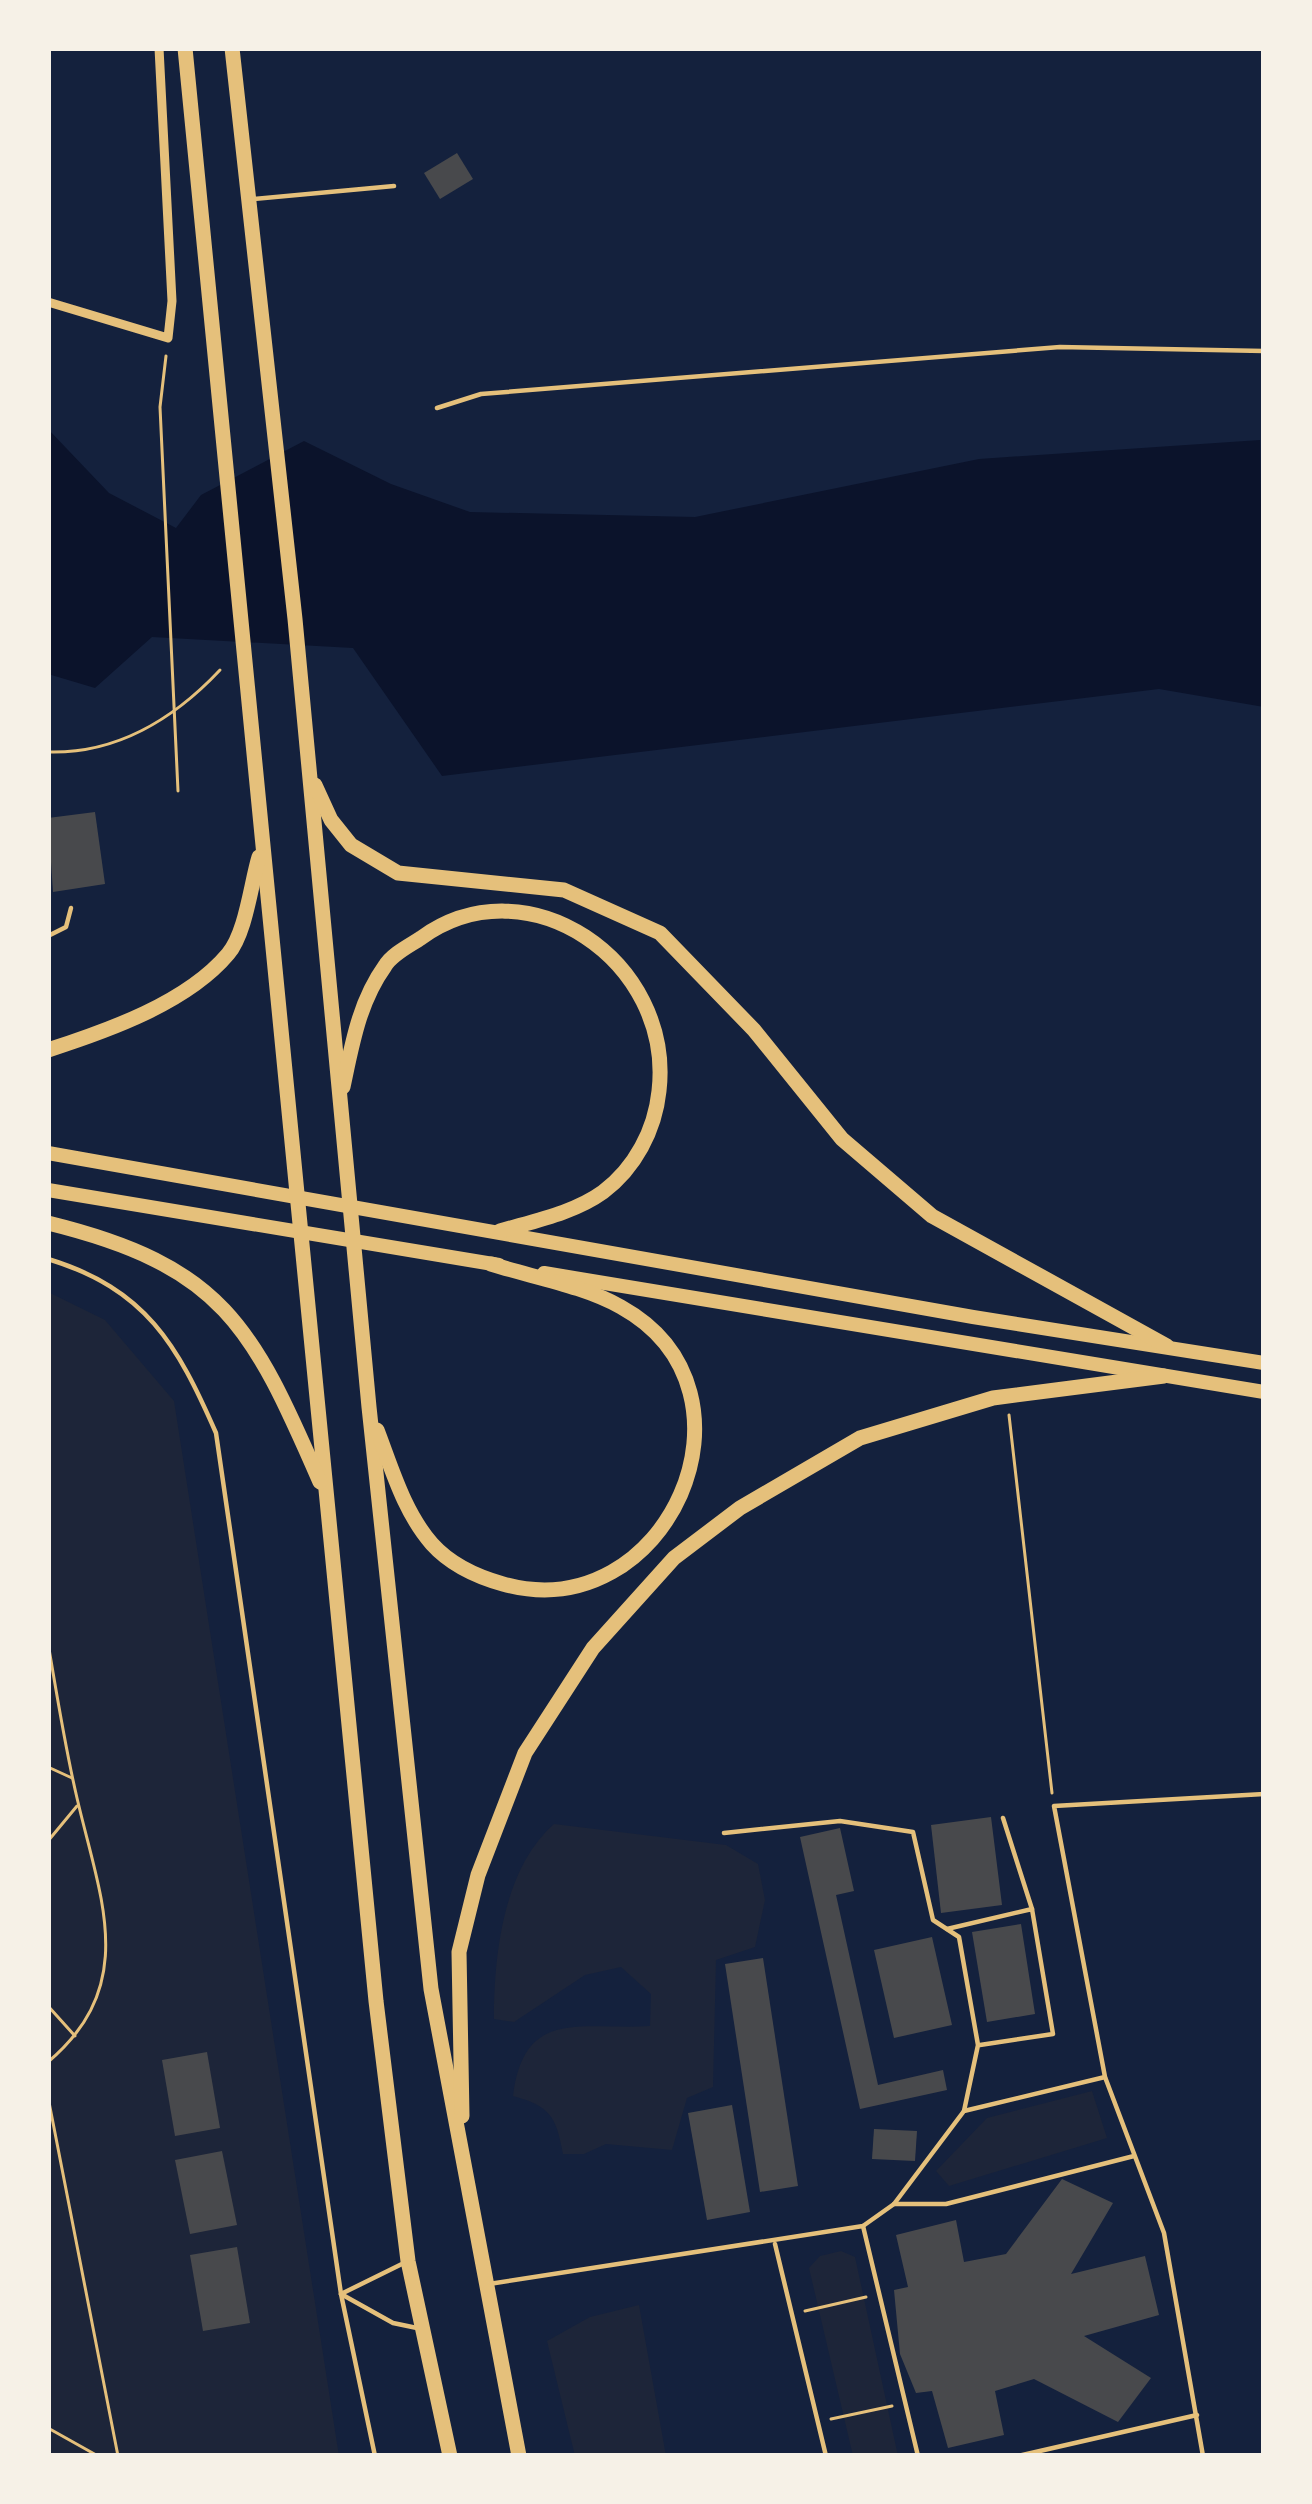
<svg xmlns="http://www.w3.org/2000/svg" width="1312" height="2504" font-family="Commissioner,sans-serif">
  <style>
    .green { fill: #1d2539 }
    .water { fill: #0b132b }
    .building { fill: #48494c }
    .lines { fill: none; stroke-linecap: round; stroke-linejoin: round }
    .path { stroke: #e5c07b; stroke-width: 3 }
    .service { stroke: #e5c07b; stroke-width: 4.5 }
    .minor { stroke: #e5c07b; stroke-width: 9 }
    .secondary { stroke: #e5c07b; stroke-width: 14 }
    .trunk { stroke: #e5c07b; stroke-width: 15 }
  </style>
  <rect width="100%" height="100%" fill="#14213d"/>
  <g class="green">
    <polygon points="48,1292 105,1320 174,1401 339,2456 48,2456"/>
    <path d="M554,1824L726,1845L758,1864L765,1900L755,1947L716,1960L713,2087L687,2098L672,2150L606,2144L584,2154H563C556,2116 550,2106 513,2096C524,2006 583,2031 650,2026L651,1994L621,1967L585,1975L514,2022L494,2019C494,1955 503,1869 554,1824Z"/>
    <polygon points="1092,2091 1107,2138 949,2186 936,2171 987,2118"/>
    <polygon points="841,2251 855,2257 898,2456 853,2456 809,2268 820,2256"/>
    <polygon points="639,2305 666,2456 575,2456 547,2341 590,2317"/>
  </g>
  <polygon class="water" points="48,429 109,493 176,528 201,495 304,441 391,484 470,512 695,517 979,459 1260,440 1264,707 1159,689 442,776 353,648 152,637 95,688 48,674"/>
  <g class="building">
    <polygon points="457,153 473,179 440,199 424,173"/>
    <polygon points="95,812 105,884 53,892 48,818"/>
    <polygon points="991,1817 1002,1905 941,1913 931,1825"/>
    <polygon points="840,1828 854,1891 836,1895 878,2085 943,2070 947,2090 860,2109 800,1837"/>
    <polygon points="1021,1924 1035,2014 987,2022 972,1932"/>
    <polygon points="932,1937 952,2025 894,2038 874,1950"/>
    <polygon points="763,1958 798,2186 760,2192 725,1964"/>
    <polygon points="207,2052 220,2128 175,2136 162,2060"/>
    <polygon points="732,2105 750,2212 707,2220 688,2113"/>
    <polygon points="874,2129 917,2131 915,2161 872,2159"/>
    <polygon points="222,2151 237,2225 190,2234 175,2160"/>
    <polygon points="1062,2179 1113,2203 1071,2274 1145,2256 1159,2315 1084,2336 1151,2378 1118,2422 1034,2379 995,2391 1004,2435 948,2448 932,2391 916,2393 900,2354 894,2290 908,2287 896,2235 956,2220 964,2262 1006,2254"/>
    <polygon points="237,2247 250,2323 203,2331 190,2255"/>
  </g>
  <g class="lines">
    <g class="path">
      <polyline points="166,356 160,407 178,791"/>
      <path d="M48,752C116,754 174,719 220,670"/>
      <polyline points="1009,1415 1052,1793"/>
      <path d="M48,1643C57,1695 65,1747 77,1798C100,1898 140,1984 48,2062"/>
      <polyline points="48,1767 72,1778"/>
      <polyline points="48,1841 77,1806"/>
      <polyline points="48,1909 48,1945"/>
      <polyline points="48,2006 75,2036"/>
      <polyline points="48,2097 118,2456"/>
      <polyline points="805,2311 866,2297"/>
      <polyline points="831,2419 892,2406"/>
      <polyline points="48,2428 98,2456"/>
    </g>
    <g class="service">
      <polyline points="253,199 394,186"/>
      <polyline points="437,408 481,394 1060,347 1264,351"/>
      <polyline points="48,936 66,927 71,908"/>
      <path d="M48,1259C146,1289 177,1344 216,1433L341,2294L375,2456"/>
      <polyline points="1003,1818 1032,1909"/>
      <polyline points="724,1833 840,1821 913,1832 933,1920 959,1937 978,2045 964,2111"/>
      <polyline points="947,1929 1032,1909 1053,2034 980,2045"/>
      <polyline points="894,2204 946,2204 1134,2156"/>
      <polyline points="863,2226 918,2456"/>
      <polyline points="775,2244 826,2456"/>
      <polyline points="489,2284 863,2226 894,2204 964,2111 1105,2077"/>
      <polyline points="341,2294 393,2323 417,2328"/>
      <polyline points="341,2294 406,2262"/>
      <polyline points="1018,2456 1197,2415"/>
      <polyline points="1203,2456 1164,2233 1105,2077 1054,1806 1264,1794"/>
    </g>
    <polyline class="minor" points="48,302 168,338 172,301 159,48"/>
    <g class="secondary">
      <polyline points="48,1153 973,1317 1264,1363"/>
      <polyline points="48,1190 499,1265"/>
      <polyline points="544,1273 1264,1392"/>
    </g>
    <g class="trunk">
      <polyline points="185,48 376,2001 408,2261 450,2456"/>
      <polyline points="232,48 295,619 369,1407 431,1989 519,2456"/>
      <polyline points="315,785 331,820 351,845 398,873 564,890 660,933 754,1030 842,1139 932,1216 1167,1346"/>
      <path d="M48,1050C107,1031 187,1003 228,954C246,933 251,883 259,857"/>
      <path d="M343,1087C352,1045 359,1002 385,966C392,954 409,946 421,938C527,861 674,961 659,1091C655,1130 635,1168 603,1192C574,1213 534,1221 500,1231"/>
      <path d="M48,1223C223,1266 252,1326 320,1482"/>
      <path d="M377,1430C392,1469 404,1512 432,1544C450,1564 478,1577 503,1584C666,1630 774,1392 621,1307C584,1286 532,1277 491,1264"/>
      <polyline points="462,2116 459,1952 478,1875 525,1753 593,1648 674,1558 740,1508 860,1438 993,1398 1164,1376"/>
    </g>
  </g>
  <rect width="1312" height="2504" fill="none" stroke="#f6f1e7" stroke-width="102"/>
</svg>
